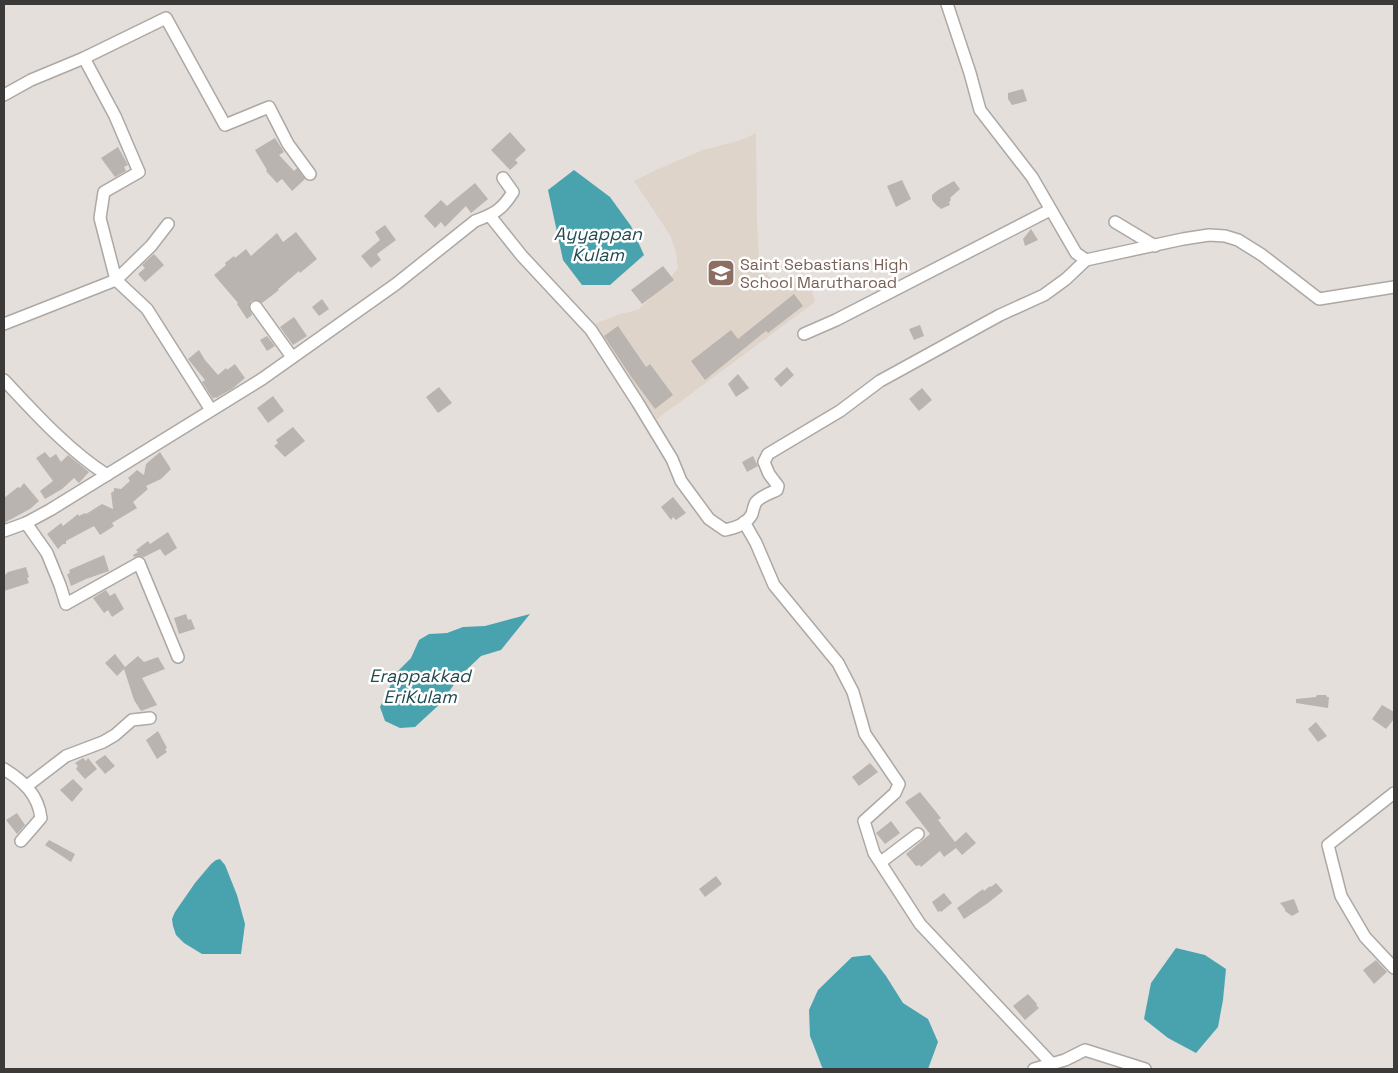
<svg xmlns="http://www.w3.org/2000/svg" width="1398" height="1073" font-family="'Space Grotesk',sans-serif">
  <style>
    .built { fill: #dfd4ca }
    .water { fill: #49a3ae }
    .building { fill: #b9b4af }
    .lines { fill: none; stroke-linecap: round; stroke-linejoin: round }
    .minor-casing { stroke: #ada8a4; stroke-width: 14 }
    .minor { stroke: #fff; stroke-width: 11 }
    .labels { text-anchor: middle; stroke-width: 5; stroke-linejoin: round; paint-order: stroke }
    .education-label { font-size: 16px; fill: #785e54; stroke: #fff; text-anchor: start }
    .water-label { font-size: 18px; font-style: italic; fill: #224b50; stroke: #fff }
  </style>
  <rect width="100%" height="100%" fill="#e5dfdb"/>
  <polygon class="built" points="756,133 757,222 759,258 769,277 802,284 812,292 815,302 657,419 595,324 620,314 638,310 665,284 678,268 676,252 670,235 634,181 656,170 703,150 741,140"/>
  <g class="water">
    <polygon points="574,170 610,197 631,226 644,255 610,285 582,285 563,260 548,190"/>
    <polygon points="530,614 501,650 481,656 460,676 441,703 415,727 400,728 385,721 380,707 397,672 411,658 419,640 429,634 447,633 463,627 485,626"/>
    <polygon points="220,859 225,865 237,895 245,924 241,954 202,954 184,943 176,935 173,926 172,919 175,912 195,883 211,864 216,860"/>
    <polygon points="1176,948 1205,955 1226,969 1223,1000 1218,1027 1196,1053 1168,1038 1144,1019 1151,983"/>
    <polygon points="870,955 886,976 903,1003 928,1019 938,1042 928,1069 824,1069 822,1067 810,1036 809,1010 818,990 852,957"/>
  </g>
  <g class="building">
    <polygon points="1023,89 1027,101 1012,105 1008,99 1008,93"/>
    <polygon points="510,132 526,150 515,160 518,163 510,170 491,150"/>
    <polygon points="275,138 284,152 279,155 294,171 297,168 305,179 292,191 282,179 277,183 266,171 267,170 255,150"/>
    <polygon points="118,147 128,165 124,167 126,171 115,177 101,158"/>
    <polygon points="902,180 911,199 896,207 887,186"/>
    <polygon points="954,181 960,189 950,198 951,200 949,202 950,205 941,209 939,207 938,207 932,200 932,195 938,190"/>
    <polygon points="475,183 488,199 471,213 466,206 445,227 441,222 435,228 424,216 441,200 447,206"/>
    <polygon points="385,225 396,240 377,254 381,260 371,268 361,256 380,240 375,232"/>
    <polygon points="1031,229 1038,240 1025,246 1023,239"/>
    <polygon points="296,232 317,259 300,273 299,271 278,289 279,290 262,303 256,300 251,301 249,307 252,315 247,319 237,304 238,303 214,275 226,265 225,263 234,256 235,258 246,249 251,256 277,233 283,242"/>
    <polygon points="154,254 164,265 145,282 138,274 145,268 142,265"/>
    <polygon points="663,266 674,280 642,304 631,290"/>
    <polygon points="794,294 803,306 768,333 766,331 705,380 691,361 731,330 738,339"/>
    <polygon points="322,299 329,309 319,316 312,307"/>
    <polygon points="294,317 307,336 293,345 280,327"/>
    <polygon points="920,325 924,336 914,340 909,329"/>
    <polygon points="618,326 646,367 650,364 673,395 655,409 632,378 604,336"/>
    <polygon points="267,336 275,346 267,351 260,340"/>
    <polygon points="199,350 205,360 218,375 226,368 227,370 235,364 245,378 232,389 216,398 215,397 213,399 202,382 205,380 188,359"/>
    <polygon points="787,367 794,375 781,387 774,379"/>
    <polygon points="738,374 749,388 736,397 728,384"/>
    <polygon points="439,387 452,403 438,413 426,397"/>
    <polygon points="922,388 932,400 919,411 909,399"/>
    <polygon points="273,396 284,411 268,423 257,408"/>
    <polygon points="293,427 305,441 285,457 274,446 278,443 276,440"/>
    <polygon points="45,452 50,458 56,454 61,462 68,455 89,472 79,483 74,478 62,489 45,499 40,491 53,481 36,458"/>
    <polygon points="160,452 171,469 161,479 146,486 148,489 133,502 137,508 112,523 114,526 100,535 94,526 66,541 66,544 63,544 58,549 47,534 61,523 63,526 78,514 79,516 85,513 86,514 102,504 113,509 111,493 114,491 114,488 121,489 130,481 128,478 137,470 144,475 146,464"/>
    <polygon points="753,456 758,466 747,472 742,462"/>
    <polygon points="24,483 39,501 30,509 4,523 4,498 18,487 20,488"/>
    <polygon points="673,497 686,513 676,520 673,517 671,520 661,507"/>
    <polygon points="168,532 177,548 165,556 160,549 144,557 139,556 134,557 133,555 138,552 136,550 148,541 150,544"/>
    <polygon points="104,555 109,571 86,579 71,586 67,574 70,573 69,570"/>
    <polygon points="26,567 29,577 27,578 29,583 4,591 4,576 8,572"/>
    <polygon points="106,590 110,596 115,593 124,609 112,617 108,610 104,613 93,598"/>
    <polygon points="186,614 188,620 191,619 195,629 179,634 174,618"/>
    <polygon points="115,654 125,667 138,656 144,662 158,657 165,669 142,678 157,705 141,711 134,700 124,669 117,676 105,663"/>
    <polygon points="1317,695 1326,695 1327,697 1329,697 1328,708 1296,703 1296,699 1316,697"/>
    <polygon points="1382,705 1394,712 1394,719 1386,729 1372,719"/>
    <polygon points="1316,722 1327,736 1318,742 1308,729"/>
    <polygon points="158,731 167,748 165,749 167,752 157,759 146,740"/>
    <polygon points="105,755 115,766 105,774 95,762"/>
    <polygon points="83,758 86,761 88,758 97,769 85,779 76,769 78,766 75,763"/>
    <polygon points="870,763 878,772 859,786 852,777"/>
    <polygon points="73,779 83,789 72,802 60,790"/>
    <polygon points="920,792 941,818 938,820 955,842 966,832 976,843 962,855 956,848 944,857 940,851 921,867 920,865 916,866 906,854 930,834 905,802"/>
    <polygon points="17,813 25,825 17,834 6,820"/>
    <polygon points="891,821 900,833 885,844 876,833"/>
    <polygon points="49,840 75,854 71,862 45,845"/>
    <polygon points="716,876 722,884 705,897 699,889"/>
    <polygon points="996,883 1003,891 988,903 964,919 957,908 983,889 984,891 990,886 991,887"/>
    <polygon points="944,893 952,903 941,912 940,911 938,912 932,902"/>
    <polygon points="1294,899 1299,912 1292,916 1285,911 1285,909 1280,903"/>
    <polygon points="1376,960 1387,972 1374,984 1363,970"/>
    <polygon points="1028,994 1037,1004 1036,1005 1039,1008 1025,1020 1013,1006"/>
  </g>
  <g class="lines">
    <defs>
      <g id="minor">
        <polyline points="947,4 970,73 980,110 1032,177 1076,253 1086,260 1183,239 1209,235 1225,236 1238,240 1262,255 1319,299 1394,287"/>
        <polyline points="84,58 115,116 139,172 104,192 100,218 116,280 147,309 211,410"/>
        <polyline points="4,95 31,80 84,58 166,18 225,125 269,107 288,144 310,174"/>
        <path d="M490,216L522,256L591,330L638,403L672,459L681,481L709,519L725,530C735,528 747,524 752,514C753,511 754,505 756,502C761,496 771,493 777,490L778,486L769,474L764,462L768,454L840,411L880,381L1000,315L1044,295L1066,279L1086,260"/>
        <polyline points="1115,222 1155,246"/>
        <polyline points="256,307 292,357"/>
        <polyline points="4,324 116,280 151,246 168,224"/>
        <polyline points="804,334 836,320 1050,210"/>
        <path d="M4,380C35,413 68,450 107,475"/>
        <polyline points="744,522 756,543 774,585 838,663 853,692 865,734 899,784 895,793 864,821 874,853 920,924 1052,1064"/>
        <polyline points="26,523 47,553 60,585 66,604 139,563 178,657"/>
        <path d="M4,531L26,523L50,510L262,379L396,284L475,221C494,214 502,210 513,192L503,178"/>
        <path d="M4,769C23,781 38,794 41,818L21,841"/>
        <polyline points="27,786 66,756 103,742 115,735 132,720 150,718"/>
        <polyline points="1394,793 1328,845 1341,896 1365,937 1394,968"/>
        <polyline points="881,862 918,834"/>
        <polyline points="1034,1069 1065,1060 1085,1050 1145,1069"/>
      </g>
    </defs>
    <use href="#minor" class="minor-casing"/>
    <use href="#minor" class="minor"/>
  </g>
  <defs>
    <symbol id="school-square" viewBox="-11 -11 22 22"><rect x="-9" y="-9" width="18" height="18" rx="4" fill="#8d6e63" stroke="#fff"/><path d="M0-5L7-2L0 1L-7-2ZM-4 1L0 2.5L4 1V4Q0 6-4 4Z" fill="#fff"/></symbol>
  </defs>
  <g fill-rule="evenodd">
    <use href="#school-square" x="705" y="257" width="32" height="32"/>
  </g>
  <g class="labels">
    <g class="education-label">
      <text x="740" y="270">Saint Sebastians High<tspan x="740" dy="18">School Marutharoad</tspan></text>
    </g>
    <g class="water-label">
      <text x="598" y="240">Ayyappan<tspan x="598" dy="21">Kulam</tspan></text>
      <text x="420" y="682">Erappakkad<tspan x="420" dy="21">EriKulam</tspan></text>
    </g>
  </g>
  <rect width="1398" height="1073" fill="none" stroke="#3c3a38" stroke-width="10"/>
</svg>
